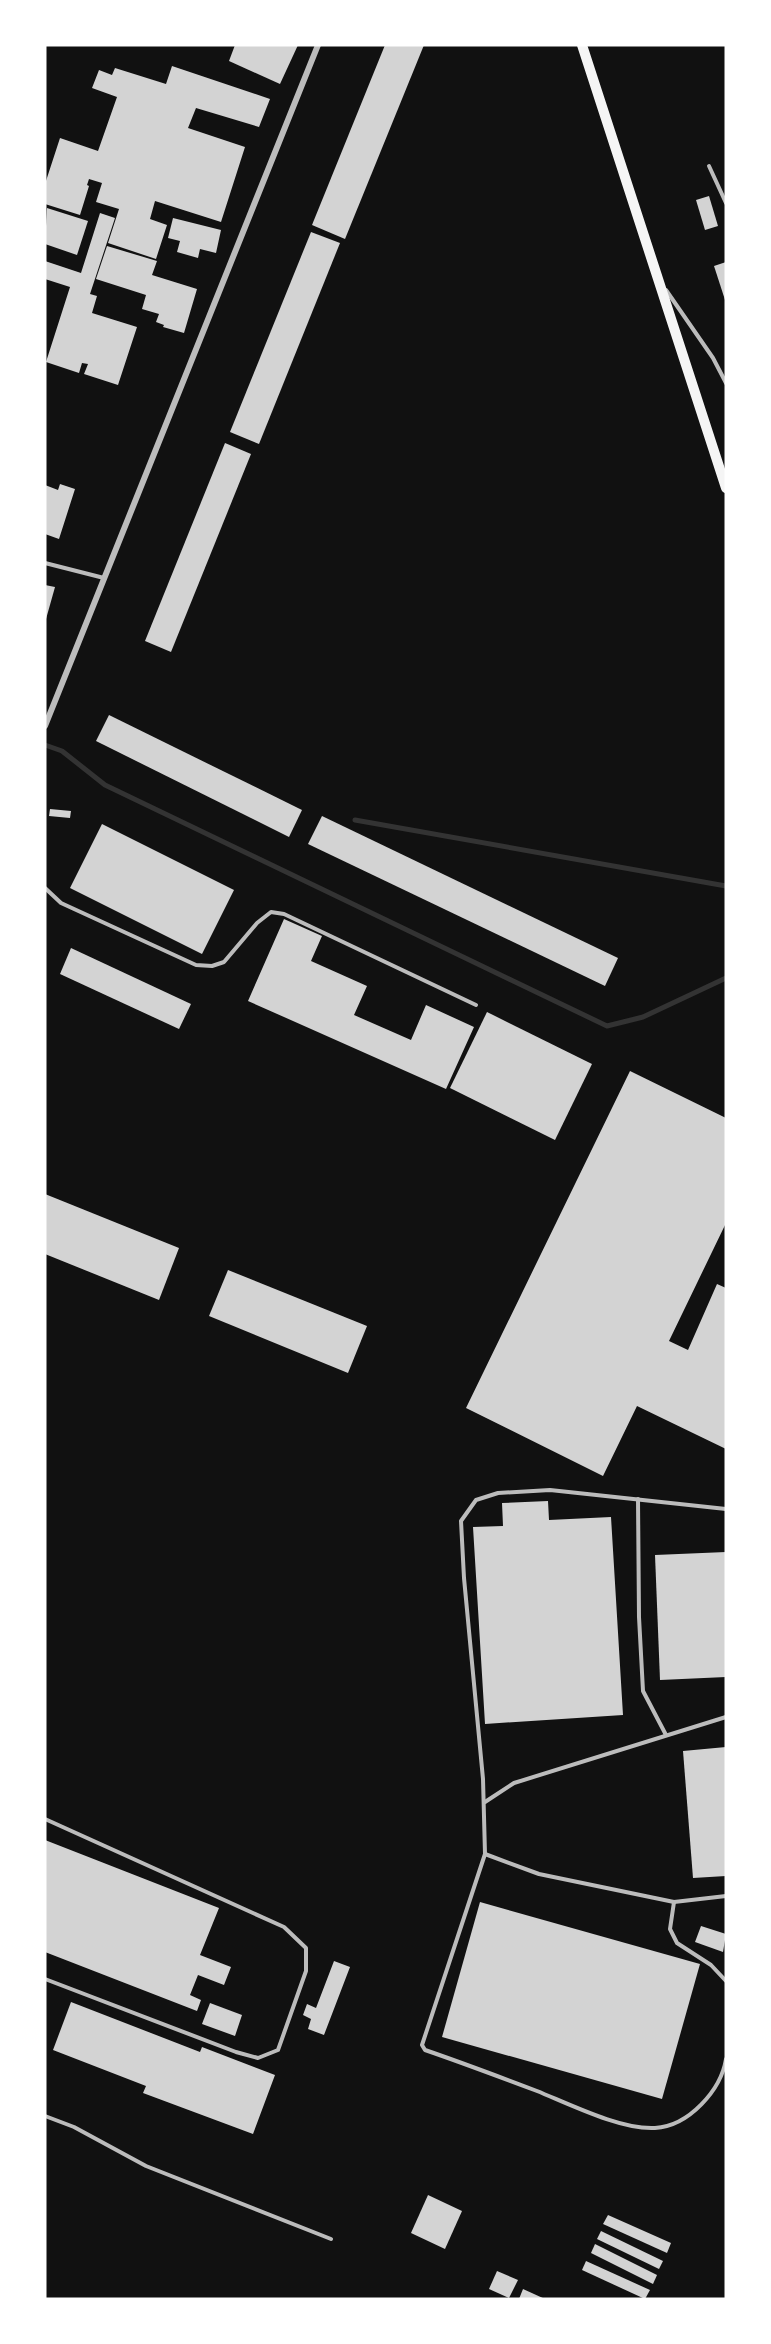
<svg xmlns="http://www.w3.org/2000/svg" width="771" height="2344" font-family="Lora,serif">
  <style>
    .lines { fill: none; stroke-linecap: round; stroke-linejoin: round }
    .stream { stroke: #333; stroke-width: 5 }
    .building { fill: #d3d3d3 }
    .service { stroke: #bcbcbc; stroke-width: 4 }
    .minor { stroke: #bcbcbc; stroke-width: 6 }
    .secondary { stroke: #f5f5f5; stroke-width: 10 }
  </style>
  <rect width="100%" height="100%" fill="#111"/>
  <g class="lines">
    <g class="stream">
      <polyline points="45,745 62,751 105,785 607,1026 643,1017 726,978"/>
      <polyline points="355,820 726,886"/>
    </g>
  </g>
  <g class="building">
    <polygon points="235,45 298,45 280,84 229,61"/>
    <polygon points="385,45 424,45 345,239 312,225"/>
    <polygon points="172,66 270,99 259,127 196,108 188,128 245,147 221,222 155,201 150,219 167,225 156,259 108,243 119,209 96,202 102,183 89,179 87,185 89,186 80,215 45,204 45,184 60,138 98,151 117,97 92,88 99,70 112,75 115,68 166,84"/>
    <polygon points="709,196 718,226 705,230 696,200"/>
    <polygon points="47,208 88,221 77,255 45,244"/>
    <polygon points="100,213 115,218 90,294 97,296 92,313 137,327 118,385 84,374 88,364 82,363 79,373 46,362 70,287 45,279 45,261 81,273"/>
    <polygon points="173,218 221,230 216,253 200,249 198,258 177,252 180,241 168,238"/>
    <polygon points="311,232 340,243 259,444 230,432"/>
    <polygon points="107,246 157,261 152,275 197,289 184,333 163,327 164,325 156,322 159,314 142,309 146,295 96,279"/>
    <polygon points="726,262 726,303 714,266"/>
    <polygon points="225,443 251,454 171,652 145,641"/>
    <polygon points="60,484 75,489 59,539 45,534 45,485 58,490"/>
    <polygon points="45,585 55,587 46,619 45,619"/>
    <polygon points="109,715 302,810 289,837 96,741"/>
    <polygon points="50,809 71,811 70,818 49,816"/>
    <polygon points="322,816 618,958 605,986 308,844"/>
    <polygon points="102,824 234,890 202,954 70,888"/>
    <polygon points="284,919 322,936 311,961 367,986 354,1015 411,1040 426,1005 474,1027 446,1089 248,1001"/>
    <polygon points="71,948 191,1004 179,1029 60,974"/>
    <polygon points="487,1012 592,1064 555,1140 450,1088"/>
    <polygon points="630,1071 726,1118 726,1223 669,1341 688,1350 717,1284 726,1288 726,1449 637,1406 603,1476 466,1408"/>
    <polygon points="45,1194 179,1248 159,1300 45,1254"/>
    <polygon points="228,1270 367,1326 348,1373 209,1316"/>
    <polygon points="548,1501 549,1520 611,1517 623,1715 485,1724 473,1527 503,1526 502,1503"/>
    <polygon points="726,1552 726,1677 660,1680 655,1555"/>
    <polygon points="726,1747 726,1876 693,1878 683,1751"/>
    <polygon points="45,1840 219,1908 200,1955 231,1967 224,1985 198,1975 190,1995 201,2000 197,2011 45,1952"/>
    <polygon points="480,1902 700,1964 662,2099 442,2037"/>
    <polygon points="701,1926 726,1934 723,1952 695,1942"/>
    <polygon points="334,1961 350,1967 324,2035 308,2029 311,2019 303,2015 307,2004 316,2008"/>
    <polygon points="71,2002 200,2052 202,2047 275,2075 253,2134 143,2093 146,2086 53,2050"/>
    <polygon points="210,2003 242,2015 235,2036 202,2024"/>
    <polygon points="428,2195 462,2211 445,2249 411,2233"/>
    <polygon points="608,2215 671,2243 667,2253 603,2224"/>
    <polygon points="601,2231 663,2261 659,2269 597,2239"/>
    <polygon points="595,2244 657,2275 653,2284 591,2253"/>
    <polygon points="586,2261 650,2290 645,2299 582,2270"/>
    <polygon points="497,2271 518,2280 509,2298 489,2289"/>
    <polygon points="523,2289 545,2299 519,2299"/>
  </g>
  <g class="lines">
    <g class="service">
      <polyline points="709,166 726,203"/>
      <polyline points="666,290 713,358 726,383"/>
      <polyline points="45,563 104,578"/>
      <polyline points="45,888 61,903 196,965 212,966 224,962 257,923 271,912 284,914 476,1005"/>
      <polyline points="638,1499 639,1617 643,1691 666,1735"/>
      <path d="M726,1509L550,1490L498,1493L476,1500L461,1521L464,1578L483,1779L485,1854L422,2045L425,2050C463,2063 500,2077 537,2091C569,2104 621,2130 655,2128C689,2126 721,2090 726,2059"/>
      <polyline points="485,1802 514,1783 726,1717"/>
      <polyline points="45,1819 284,1927 306,1948 306,1971 278,2050 258,2058 236,2052 45,1979"/>
      <polyline points="485,1854 539,1874 674,1902 726,1896"/>
      <polyline points="674,1902 670,1929 677,1943 711,1965 726,1981"/>
      <polyline points="45,2116 74,2127 146,2166 331,2239"/>
    </g>
    <polyline class="minor" points="45,726 318,45"/>
    <polyline class="secondary" points="582,45 726,488"/>
  </g>
  <rect width="771" height="2344" fill="none" stroke="#ffffff" stroke-width="93"/>
</svg>
